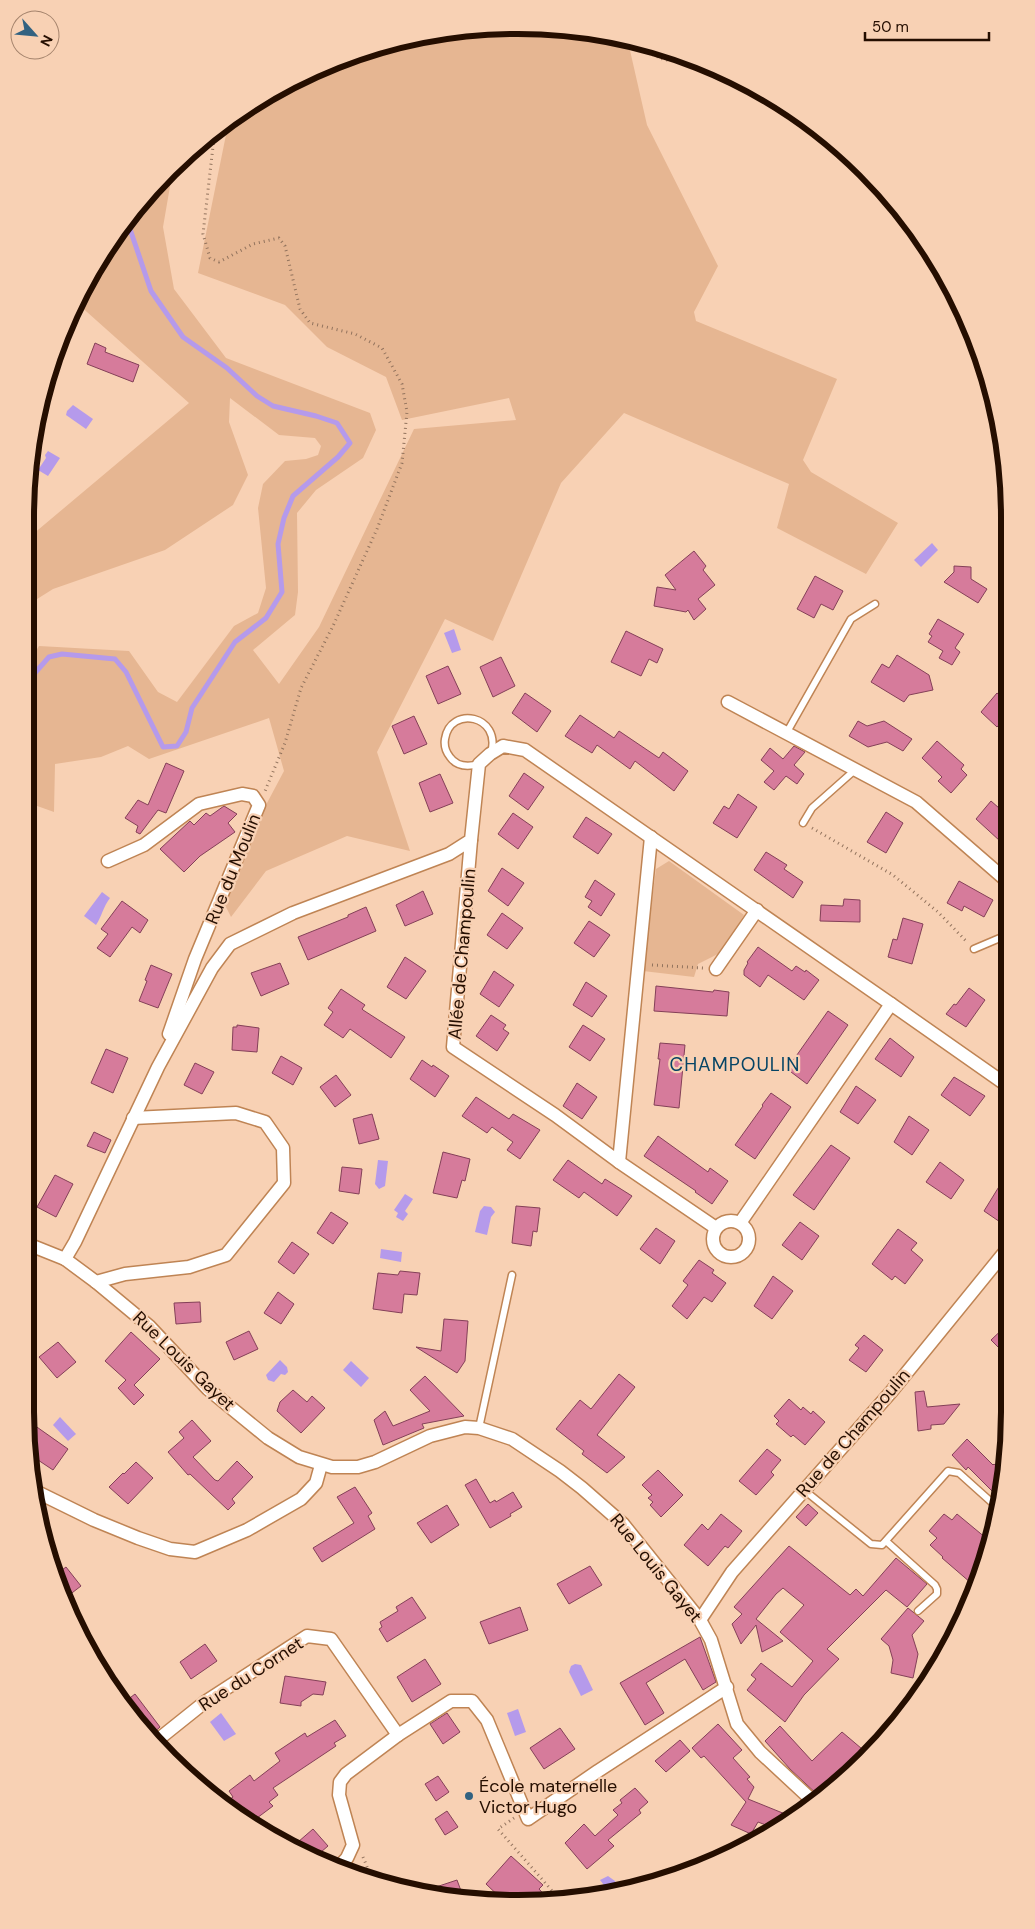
<svg xmlns="http://www.w3.org/2000/svg" width="1035" height="1929" font-family="'DM Sans',sans-serif">
  <style>
    .green { fill: #e6b692 }
    .water { fill: #b59aeb }
    .lines { fill: none; stroke-linecap: round; stroke-linejoin: round }
    .stream { stroke: #b59aeb; stroke-width: 5 }
    .building { fill: #d67b9b; stroke: #844058 }
    .lane-casing { stroke: #bf8454; stroke-width: 9 }
    .street-casing { stroke: #bf8454; stroke-width: 15 }
    .path { stroke: #92735d; stroke-width: 3; stroke-dasharray: 1 4; stroke-linecap: butt }
    .lane { stroke: #fff; stroke-width: 6 }
    .street { stroke: #fff; stroke-width: 12 }
    .poi-dot { fill: #326281; stroke: #f8d1b4; stroke-width: 2 }
    .labels { text-anchor: middle; stroke-width: 4.5; stroke-linejoin: round; paint-order: stroke }
    .street-label { font-size: 18px; fill: #250e00; stroke: #f8d1b4 }
    .poi-label { font-size: 18px; fill: #250e00; stroke: #f8d1b4; text-anchor: start }
    .neighbourhood-label { font-size: 19px; letter-spacing: 1px; fill: #054465; stroke: #f8d1b4 }
    .rim { fill: none; stroke: #250e00; stroke-width: 6 }
  </style>
  <rect width="100%" height="100%" fill="#f8d1b4"/>
  <g class="green">
    <polygon points="485,26 581,29 637,42 629,46 647,125 718,266 694,312 696,321 837,379 803,460 811,472 898,523 866,574 777,528 789,484 624,413 561,483 493,641 445,619 377,752 410,851 347,836 266,871 231,917 217,889 240,854 284,771 269,718 149,759 128,746 101,757 55,764 54,812 26,802 26,667 39,646 129,651 158,692 177,702 234,626 258,613 266,588 258,508 263,484 285,461 306,459 318,455 321,446 315,438 279,435 230,398 229,422 248,475 233,505 165,550 53,589 26,606 26,540 189,403 78,304 91,272 147,193 173,169 163,227 174,289 226,358 370,413 376,430 363,458 316,490 297,513 298,592 295,615 253,650 279,684 319,627 414,429 516,420 509,398 402,420 386,377 327,347 285,305 198,273 229,120 299,76 390,42"/>
    <polygon points="669,861 744,915 722,952 698,964 694,977 643,971 656,869"/>
  </g>
  <g class="water">
    <polygon points="73,405 93,419 86,429 66,415 67,411"/>
    <polygon points="48,451 60,458 48,476 38,470 46,458 45,455"/>
    <polygon points="932,543 938,550 921,567 914,560"/>
    <polygon points="454,629 461,650 452,653 444,633"/>
    <path d="M102,892L110,898C103,907 102,916 96,925L84,916Z"/>
    <polygon points="378,1160 388,1161 385,1186 379,1189 375,1184"/>
    <polygon points="405,1194 413,1199 405,1211 408,1214 403,1221 396,1217 398,1213 394,1210"/>
    <polygon points="484,1206 491,1207 495,1212 491,1217 487,1235 475,1232 480,1211"/>
    <polygon points="381,1249 402,1252 401,1262 380,1258"/>
    <polygon points="280,1360 287,1367 288,1372 285,1375 281,1374 274,1382 268,1380 266,1375"/>
    <polygon points="351,1361 369,1378 361,1387 343,1370"/>
    <polygon points="60,1417 76,1434 68,1441 53,1425"/>
    <polygon points="575,1664 581,1665 593,1690 581,1696 569,1672 571,1666"/>
    <polygon points="518,1709 526,1732 515,1736 507,1713"/>
    <polygon points="221,1713 236,1734 224,1741 210,1722"/>
    <polygon points="608,1876 615,1881 619,1890 618,1892 610,1893 600,1880"/>
  </g>
  <g class="lines">
    <polyline class="stream" points="26,683 49,657 62,654 115,659 126,672 163,747 177,746 186,732 192,708 235,642 266,618 282,592 278,544 284,518 293,496 338,457 350,443 337,423 316,416 273,406 257,396 227,368 183,337 151,291 130,229 129,218"/>
  </g>
  <g class="building">
    <polygon points="95,343 106,348 105,352 139,365 133,382 87,364"/>
    <polygon points="694,551 706,566 703,570 715,585 698,599 706,609 694,620 688,610 686,612 654,606 657,587 676,590 665,575"/>
    <polygon points="954,566 971,567 971,579 987,589 978,603 944,582 954,572"/>
    <polygon points="815,576 843,591 833,610 821,604 814,618 797,609"/>
    <polygon points="938,619 964,634 955,648 960,652 952,665 939,658 943,651 928,642 932,636 929,634"/>
    <polygon points="626,631 663,649 657,663 649,659 641,676 611,662"/>
    <polygon points="897,655 929,675 933,690 909,695 904,702 871,682 882,664 889,668"/>
    <polygon points="501,657 515,686 493,697 480,667"/>
    <polygon points="448,666 461,694 438,704 426,676"/>
    <polygon points="525,693 551,711 537,732 512,713"/>
    <polygon points="997,693 1007,701 1007,716 997,727 981,712"/>
    <polygon points="580,715 614,738 619,731 659,758 663,752 688,771 674,791 635,761 630,769 597,745 592,753 565,736"/>
    <polygon points="414,716 427,744 404,754 392,726"/>
    <polygon points="858,721 867,726 884,721 912,739 903,751 887,742 868,747 849,736"/>
    <polygon points="937,741 964,765 961,769 967,775 951,793 938,781 942,777 922,758"/>
    <polygon points="794,746 805,752 794,765 804,774 797,784 786,776 774,790 764,782 774,771 761,760 770,748 783,759"/>
    <polygon points="166,763 184,771 166,813 158,810 140,834 136,832 138,826 125,818 138,800 148,805"/>
    <polygon points="524,773 544,787 528,810 509,796"/>
    <polygon points="440,774 453,803 430,812 419,783"/>
    <polygon points="738,794 757,807 737,838 713,823 724,806 729,809"/>
    <polygon points="991,801 1007,815 1007,833 1000,841 976,819"/>
    <polygon points="224,806 237,814 228,823 235,832 200,856 184,872 160,849 190,821 194,825 206,813 210,816"/>
    <polygon points="886,812 903,823 886,853 867,842"/>
    <polygon points="513,813 533,827 518,849 498,834"/>
    <polygon points="586,817 612,834 598,854 573,837"/>
    <polygon points="766,852 787,865 784,869 803,882 793,898 754,870"/>
    <polygon points="502,868 524,883 508,906 488,891"/>
    <polygon points="595,880 615,894 601,916 588,907 592,901 585,897"/>
    <polygon points="959,881 993,900 984,917 964,906 962,911 947,903"/>
    <polygon points="423,891 433,914 405,926 396,905"/>
    <polygon points="844,899 860,900 860,922 820,921 821,905 843,906"/>
    <polygon points="122,901 148,920 140,933 132,927 110,957 97,948 108,934 101,929"/>
    <polygon points="366,907 376,931 308,960 298,937 348,917 348,915"/>
    <polygon points="502,913 523,928 507,949 487,935"/>
    <polygon points="903,918 923,924 912,964 888,957 893,939 897,940"/>
    <polygon points="589,921 610,935 594,957 574,943"/>
    <polygon points="758,947 792,971 796,966 805,972 806,970 819,980 804,1000 768,975 760,987 744,975 744,970 748,963 747,962"/>
    <polygon points="405,957 426,971 406,999 387,987"/>
    <polygon points="280,963 289,984 261,996 251,973"/>
    <polygon points="151,965 172,974 158,1008 139,1001 147,981 145,980"/>
    <polygon points="494,971 514,985 499,1007 480,994"/>
    <polygon points="586,982 607,996 592,1017 573,1005"/>
    <polygon points="656,986 713,992 714,990 729,992 727,1016 654,1011"/>
    <polygon points="969,988 985,1000 966,1027 946,1014 954,1004 956,1005"/>
    <polygon points="341,989 365,1005 362,1009 363,1010 405,1037 391,1058 350,1029 343,1038 324,1025 333,1012 328,1008"/>
    <polygon points="828,1011 848,1025 807,1084 787,1069"/>
    <polygon points="491,1015 506,1025 503,1029 509,1033 497,1051 476,1036"/>
    <polygon points="237,1025 259,1028 257,1052 232,1050 233,1027 237,1027"/>
    <polygon points="583,1025 605,1039 590,1061 569,1047"/>
    <polygon points="890,1038 914,1057 901,1077 875,1059"/>
    <polygon points="660,1043 685,1045 679,1108 654,1105 660,1059 658,1059"/>
    <polygon points="106,1049 128,1058 113,1093 91,1083"/>
    <polygon points="281,1056 302,1068 293,1085 272,1073"/>
    <polygon points="422,1060 432,1067 433,1065 449,1076 435,1097 410,1079"/>
    <polygon points="195,1063 214,1072 202,1094 184,1085"/>
    <polygon points="336,1075 351,1095 335,1107 320,1087"/>
    <polygon points="954,1077 985,1096 970,1116 941,1095"/>
    <polygon points="577,1083 597,1097 582,1119 563,1106"/>
    <polygon points="856,1086 876,1100 858,1124 840,1112"/>
    <polygon points="771,1093 791,1107 755,1159 735,1145 763,1106 762,1105"/>
    <polygon points="476,1097 509,1119 513,1114 540,1130 520,1159 507,1150 513,1142 492,1127 487,1133 462,1116"/>
    <polygon points="372,1114 379,1139 359,1144 353,1119"/>
    <polygon points="909,1116 929,1130 912,1155 894,1142"/>
    <polygon points="94,1132 111,1140 105,1153 87,1146"/>
    <polygon points="658,1136 708,1172 710,1168 728,1181 712,1204 695,1192 696,1191 644,1156"/>
    <polygon points="831,1145 850,1158 814,1210 793,1195"/>
    <polygon points="443,1152 470,1159 465,1181 462,1180 457,1198 433,1193"/>
    <polygon points="568,1160 602,1184 605,1179 632,1196 617,1216 584,1192 579,1198 553,1180"/>
    <polygon points="940,1162 964,1180 951,1199 926,1182"/>
    <polygon points="342,1167 362,1169 359,1194 339,1191"/>
    <polygon points="55,1175 73,1184 56,1217 37,1207"/>
    <polygon points="1000,1185 1008,1190 1008,1216 1003,1224 984,1211"/>
    <polygon points="516,1206 540,1208 537,1232 533,1231 531,1246 512,1243"/>
    <polygon points="331,1212 348,1223 333,1244 317,1233"/>
    <polygon points="800,1222 819,1236 802,1260 782,1245"/>
    <polygon points="656,1228 675,1241 660,1264 640,1249"/>
    <polygon points="898,1229 917,1243 911,1250 923,1260 905,1284 895,1276 892,1280 872,1264"/>
    <polygon points="292,1242 309,1254 294,1274 278,1262"/>
    <polygon points="699,1260 714,1270 712,1273 726,1283 712,1302 704,1297 687,1319 672,1306 688,1285 683,1281"/>
    <polygon points="400,1271 420,1273 417,1295 404,1294 402,1313 373,1309 378,1273 398,1275"/>
    <polygon points="773,1276 793,1291 772,1319 754,1306"/>
    <polygon points="278,1292 294,1304 281,1324 264,1313"/>
    <polygon points="200,1302 201,1322 176,1324 174,1303"/>
    <polygon points="444,1319 468,1321 465,1361 457,1373 416,1347 441,1351"/>
    <polygon points="1009,1323 1009,1358 991,1340"/>
    <polygon points="249,1331 258,1349 234,1360 226,1342"/>
    <polygon points="131,1332 160,1359 134,1385 144,1395 134,1405 118,1388 126,1380 105,1361"/>
    <polygon points="864,1335 883,1350 866,1372 849,1360 859,1348 855,1345"/>
    <polygon points="58,1342 76,1362 57,1378 39,1357"/>
    <polygon points="619,1374 635,1387 597,1435 625,1457 607,1473 582,1454 584,1451 556,1429 580,1400 591,1409"/>
    <polygon points="425,1376 464,1416 422,1424 424,1428 383,1445 374,1420 385,1411 393,1426 430,1411 410,1390"/>
    <polygon points="293,1390 307,1402 312,1396 325,1408 301,1433 277,1411 280,1402"/>
    <polygon points="924,1391 927,1407 960,1404 944,1424 931,1425 931,1429 918,1431 915,1392"/>
    <polygon points="789,1399 801,1410 803,1407 811,1414 813,1411 825,1422 805,1445 793,1435 791,1437 776,1424 779,1421 774,1416"/>
    <polygon points="192,1420 211,1441 193,1457 215,1480 218,1481 237,1461 253,1477 232,1499 235,1503 228,1510 190,1474 188,1475 168,1452 184,1438 179,1432"/>
    <polygon points="34,1425 68,1449 53,1470 29,1454 27,1435"/>
    <polygon points="967,1439 993,1465 994,1464 1004,1473 1003,1481 993,1492 968,1467 966,1470 952,1455"/>
    <polygon points="767,1449 781,1460 771,1472 774,1475 756,1495 739,1481"/>
    <polygon points="136,1462 153,1478 128,1504 109,1487 123,1473 124,1474"/>
    <polygon points="658,1470 683,1495 661,1517 650,1505 653,1502 648,1498 652,1495 642,1485"/>
    <polygon points="476,1479 490,1503 495,1500 496,1502 513,1492 522,1507 510,1514 511,1516 490,1528 465,1485"/>
    <polygon points="355,1487 372,1513 368,1516 375,1529 322,1562 313,1548 354,1523 337,1497"/>
    <polygon points="808,1504 818,1513 806,1526 796,1517"/>
    <polygon points="447,1505 459,1525 431,1543 417,1523"/>
    <polygon points="721,1514 742,1531 728,1548 725,1546 708,1566 684,1545 702,1524 708,1530"/>
    <polygon points="944,1514 952,1520 957,1514 992,1543 974,1584 972,1582 971,1583 942,1558 943,1557 930,1545 937,1538 929,1531"/>
    <polygon points="789,1546 850,1595 856,1589 863,1596 896,1558 927,1584 907,1607 886,1590 827,1649 839,1659 804,1695 785,1722 747,1690 756,1679 751,1675 761,1663 792,1687 813,1661 780,1632 804,1605 783,1588 776,1594 756,1619 783,1641 762,1652 756,1625 741,1644 732,1624 742,1614 734,1607"/>
    <polygon points="590,1566 602,1585 569,1604 557,1584"/>
    <polygon points="66,1567 81,1586 64,1599 54,1576"/>
    <polygon points="412,1597 426,1618 387,1642 379,1629 382,1627 380,1622 398,1611 396,1607"/>
    <polygon points="520,1607 528,1630 489,1644 480,1622"/>
    <polygon points="908,1608 924,1621 912,1635 918,1654 913,1678 891,1673 893,1660 889,1646 881,1639"/>
    <polygon points="700,1637 716,1682 703,1690 685,1659 646,1683 664,1713 645,1725 620,1683"/>
    <polygon points="205,1644 217,1661 191,1679 180,1662"/>
    <polygon points="425,1659 441,1684 412,1702 397,1677"/>
    <polygon points="285,1676 326,1682 323,1695 313,1694 301,1702 301,1706 280,1703"/>
    <polygon points="135,1694 160,1727 150,1736 122,1704"/>
    <polygon points="447,1713 460,1732 443,1744 430,1724"/>
    <polygon points="335,1720 346,1736 334,1743 336,1746 273,1788 278,1795 269,1802 273,1806 253,1821 250,1817 244,1821 231,1811 225,1803 233,1797 229,1791 250,1775 254,1781 280,1761 275,1753 305,1733 307,1737"/>
    <polygon points="718,1724 742,1750 733,1758 750,1777 747,1779 754,1787 748,1799 795,1818 776,1829 758,1822 751,1834 731,1825 746,1802 704,1756 701,1758 692,1748"/>
    <polygon points="780,1726 812,1761 842,1732 868,1754 848,1776 842,1771 821,1798 790,1769 765,1741"/>
    <polygon points="560,1728 575,1749 544,1769 530,1748"/>
    <polygon points="680,1740 690,1751 666,1772 655,1761"/>
    <polygon points="438,1776 449,1792 436,1801 425,1784"/>
    <polygon points="635,1788 648,1802 639,1810 641,1813 608,1840 614,1846 587,1869 565,1843 584,1824 595,1836 618,1815 613,1810 622,1803 620,1800"/>
    <polygon points="447,1811 458,1827 445,1835 435,1819"/>
    <polygon points="313,1829 328,1846 314,1858 300,1851 304,1848 298,1842"/>
    <polygon points="511,1856 543,1885 539,1889 552,1903 506,1903 486,1884"/>
    <polygon points="457,1880 464,1899 421,1892"/>
  </g>
  <g class="lines">
    <defs>
      <g id="lane">
        <polyline points="787,732 851,619 875,604"/>
        <path d="M479,764C468,767 457,767 450,757C446,752 444,745 445,739C450,705 502,715 491,753"/>
        <polyline points="803,823 812,808 856,769"/>
        <polyline points="974,949 1007,935"/>
        <polyline points="479,1428 512,1275"/>
        <polyline points="804,1490 871,1544 882,1545 948,1471 959,1473 998,1508"/>
        <polyline points="886,1541 935,1585 937,1589 937,1594 918,1611"/>
      </g>
      <g id="street">
        <polyline points="728,702 916,802 1007,881"/>
        <polyline points="651,837 619,1162 716,1228"/>
        <polyline points="471,840 453,1047 555,1115 619,1162"/>
        <polyline points="108,861 144,845 199,804 242,794 253,796 259,805 195,959 169,1034"/>
        <polyline points="716,969 757,910"/>
        <polyline points="891,1004 1008,1086"/>
        <circle cx="731" cy="1239" r="18"/>
        <polyline points="25,1243 65,1259 96,1282 149,1326 208,1389 268,1438 299,1457 332,1467 358,1467 375,1462 430,1436 465,1427 479,1428 512,1439 560,1471 582,1488 623,1524 700,1620 711,1640 737,1724 760,1752 815,1803"/>
        <polyline points="65,1259 75,1242 158,1067 212,968 230,944 293,913 449,854 471,840 479,764 490,754 503,746 525,750 891,1004 740,1223"/>
        <polyline points="96,1282 125,1274 189,1267 226,1255 284,1183 283,1148 265,1122 236,1113 133,1118"/>
        <polyline points="33,1490 94,1520 138,1538 170,1549 195,1552 247,1530 301,1499 316,1483 321,1465"/>
        <polyline points="700,1620 732,1572 891,1392 1008,1248"/>
        <polyline points="155,1742 205,1702 307,1636 331,1639 398,1735"/>
        <polyline points="337,1869 347,1858 353,1845 339,1795 340,1782 346,1774 398,1735 451,1701 472,1701 487,1720 528,1819 598,1771 727,1687"/>
      </g>
    </defs>
    <use href="#lane" class="lane-casing"/>
    <use href="#street" class="street-casing"/>
    <g class="path">
      <polyline points="639,42 642,50 665,60 698,61"/>
      <polyline points="215,129 203,234 210,258 219,262 253,244 279,238 285,246 300,309 310,323 355,334 382,348 402,384 407,412 402,463 377,529 333,626 301,688 285,743 265,791"/>
      <polyline points="812,828 893,875 938,912 967,942"/>
      <polyline points="652,965 703,968"/>
      <polyline points="514,1818 498,1829 561,1901"/>
      <polyline points="363,1857 373,1881"/>
    </g>
    <use href="#lane" class="lane"/>
    <use href="#street" class="street"/>
  </g>
  <circle class="poi-dot" cx="469" cy="1796" r="5"/>
  <g class="labels">
    <g class="street-label">
      <text transform="translate(233 869) rotate(-68)" y="6">Rue du Moulin</text>
      <text transform="translate(462 954) rotate(-85)" y="6">Allée de Champoulin</text>
      <text transform="translate(184 1361) rotate(44)" y="6">Rue Louis Gayet</text>
      <text transform="translate(853 1433) rotate(-49)" y="6">Rue de Champoulin</text>
      <text transform="translate(656 1568) rotate(51)" y="6">Rue Louis Gayet</text>
      <text transform="translate(251 1674) rotate(-33)" y="6">Rue du Cornet</text>
    </g>
    <g class="poi-label">
      <text x="479" y="1792">École maternelle<tspan x="479" dy="21">Victor Hugo</tspan></text>
    </g>
    <g class="neighbourhood-label">
      <text x="735" y="1071">CHAMPOULIN</text>
    </g>
  </g>
  <path d="M0 0H1035V1929H0ZM517 34H518A483 483 0 0 1 1001 517V1412A483 483 0 0 1 518 1895H517A483 483 0 0 1 34 1412V517A483 483 0 0 1 517 34Z" fill="#f8d1b4" fill-rule="evenodd"/>
  <path class="rim" d="M517 34H518A483 483 0 0 1 1001 517V1412A483 483 0 0 1 518 1895H517A483 483 0 0 1 34 1412V517A483 483 0 0 1 517 34Z"/>
  <g transform="translate(35 35) rotate(117)"><circle r="24" fill="#f8d1b4" stroke="#a4836c"/>
  <path d="M0-4L9 19L0 12L-9 19Z" fill="#326281"/>
  <text y="-8" font-size="14" font-weight="bold" text-anchor="middle" fill="#250e00">N</text>
  </g>
  <path d="M865 32v8h124v-8" fill="none" stroke="#250e00" stroke-width="2.5"/>
  <text x="872" y="32" font-size="15" fill="#250e00" stroke="#f8d1b4" stroke-width="4" paint-order="stroke">50 m</text>
</svg>
